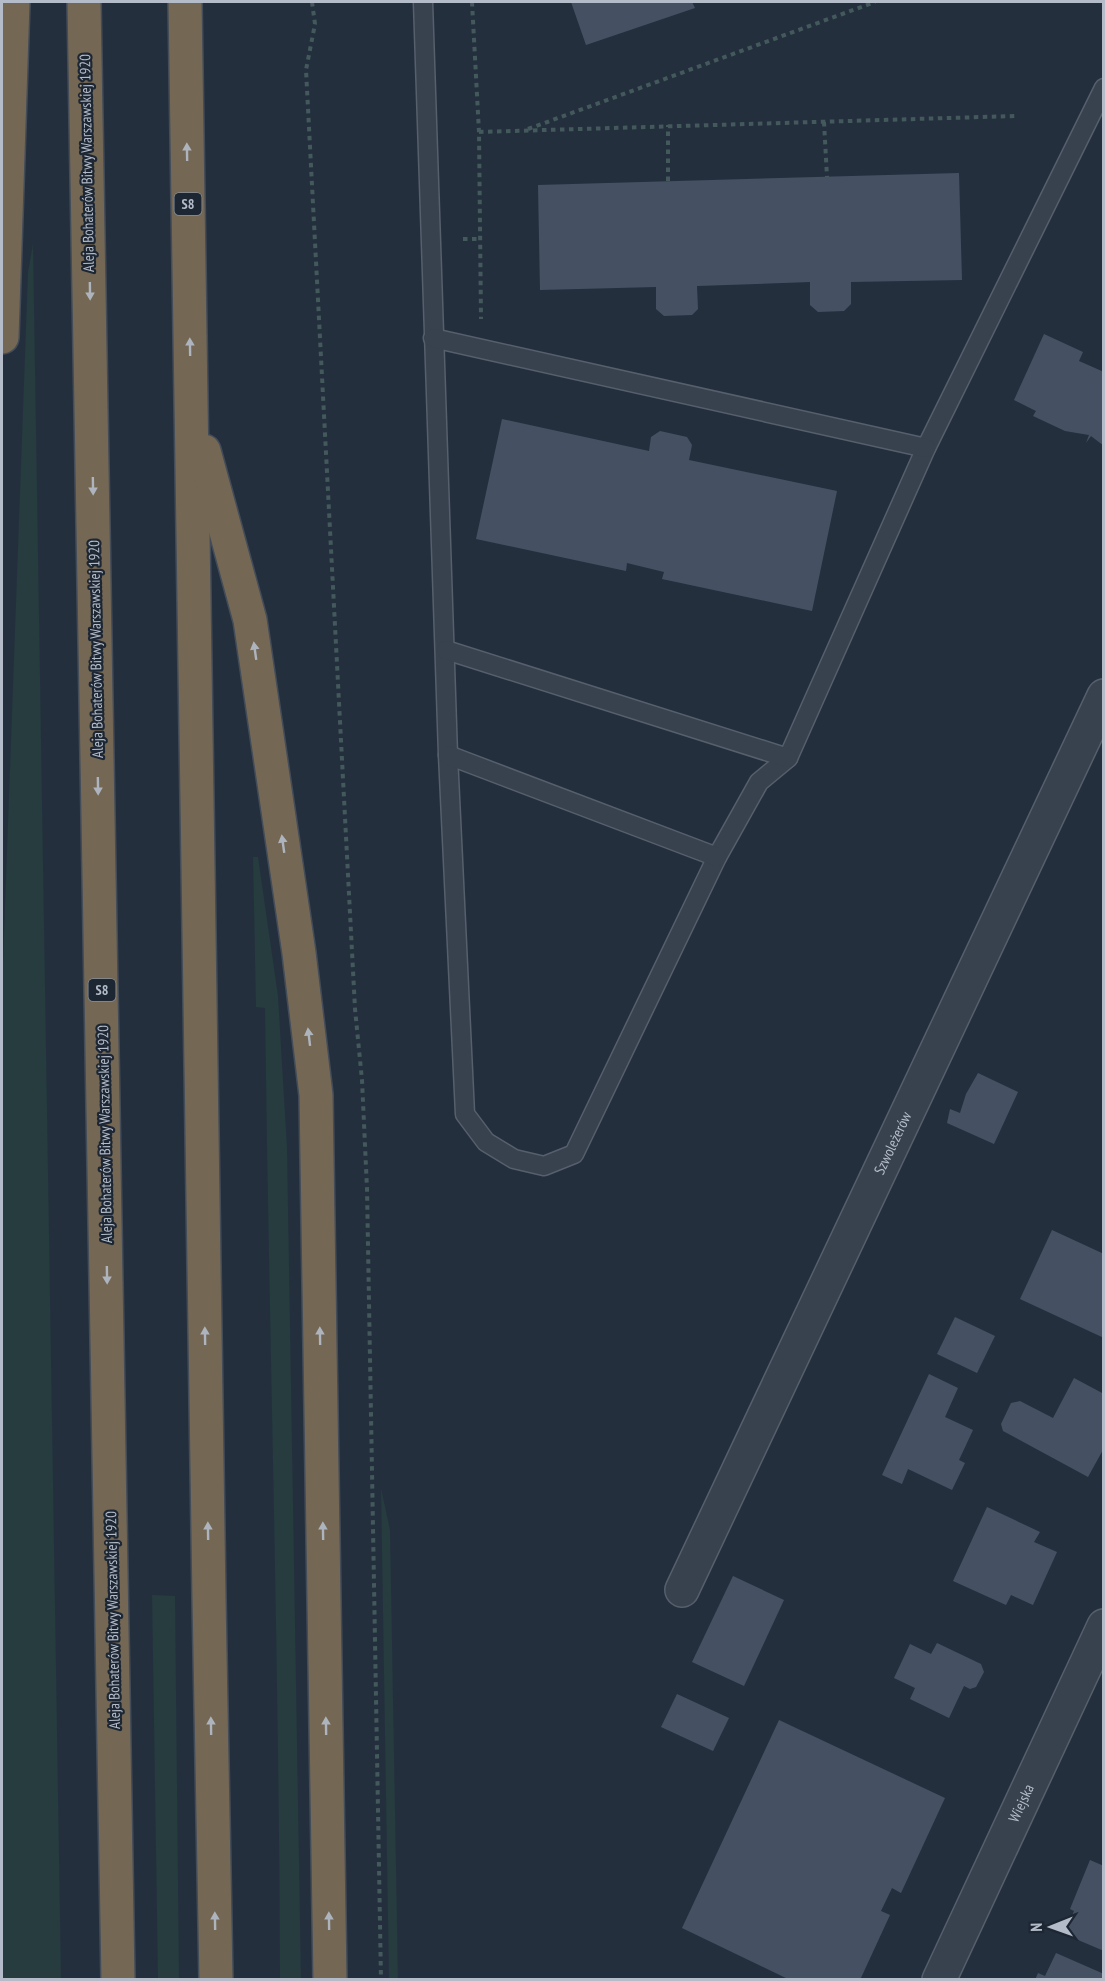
<svg xmlns="http://www.w3.org/2000/svg" width="1105" height="1981" font-family="'PT Sans Narrow',sans-serif">
  <style>
    .green { fill: #263c3f }
    .building { fill: #455162 }
    .lines { fill: none; stroke-linecap: round; stroke-linejoin: round }
    .lane-casing { stroke: #565f6c; stroke-width: 21 }
    .street-casing { stroke: #565f6c; stroke-width: 36 }
    .highway-casing { stroke: #434c59; stroke-width: 36 }
    .path { stroke: #44595c; stroke-width: 4; stroke-dasharray: 4.5 4.5; stroke-linecap: butt }
    .lane { stroke: #38414e; stroke-width: 18 }
    .street { stroke: #38414e; stroke-width: 33 }
    .highway { stroke: #746855; stroke-width: 33 }
    .oneway { fill: #aeb4bd }
    .labels { text-anchor: middle; stroke-width: 4.5; stroke-linejoin: round; paint-order: stroke }
    .shield { fill: #1d2633; stroke: #878f9c; stroke-width: 1.5 }
    .shield-label { font-size: 14px; font-weight: bold; fill: #b4bcc9 }
    .street-label { font-size: 15px; fill: #b4bcc9; stroke: #1d2633 }
  </style>
  <rect width="100%" height="100%" fill="#242f3e"/>
  <g class="green">
    <polygon points="33,244 61,1979 2,1980 2,990 28,272"/>
    <path d="M253,857H258L278,996L287,1148L301,1980L280,1979C279,1656 269,1332 265,1008L256,1007Z"/>
    <polygon points="381,1488 390,1530 398,1980 389,1979"/>
    <polygon points="152,1595 175,1596 179,1979 158,1979"/>
  </g>
  <g class="building">
    <polygon points="571,2 692,2 695,8 586,45"/>
    <polygon points="959,173 962,280 851,282 851,304 844,311 818,312 810,305 810,282 697,286 698,309 692,315 664,316 656,309 656,287 540,290 538,185"/>
    <polygon points="1044,334 1083,352 1079,361 1104,372 1104,446 1091,436 1086,443 1089,435 1065,431 1033,416 1036,411 1014,400"/>
    <polygon points="502,419 649,451 651,437 660,431 687,437 692,445 689,460 837,491 812,611 662,579 664,572 627,563 626,571 476,539"/>
    <polygon points="978,1073 1018,1092 994,1144 947,1123 950,1109 960,1113 966,1094"/>
    <polygon points="1052,1230 1104,1254 1104,1338 1020,1299"/>
    <polygon points="955,1317 995,1336 977,1373 937,1354"/>
    <polygon points="929,1374 958,1388 945,1417 973,1430 959,1460 965,1463 952,1490 908,1469 902,1484 882,1475"/>
    <polygon points="1074,1378 1104,1394 1104,1448 1088,1477 1003,1431 1001,1424 1011,1403 1020,1401 1053,1418"/>
    <polygon points="987,1507 1040,1532 1034,1542 1057,1552 1033,1605 1011,1595 1006,1605 953,1581"/>
    <polygon points="733,1576 784,1600 744,1686 692,1662"/>
    <polygon points="937,1643 981,1664 984,1672 976,1687 970,1689 964,1686 949,1718 910,1699 915,1688 894,1678 910,1644 931,1654"/>
    <polygon points="677,1694 729,1718 713,1751 661,1727"/>
    <polygon points="779,1720 945,1798 901,1893 892,1888 881,1911 890,1915 860,1980 790,1980 682,1928"/>
    <polygon points="1090,1860 1104,1866 1104,1951 1064,1934 1074,1911 1070,1909"/>
    <polygon points="1056,1953 1104,1974 1104,1980 1035,1980 1038,1973 1045,1976"/>
  </g>
  <g class="lines">
    <defs>
      <g id="lane">
        <polyline points="423,2 448,755 465,1114 486,1142 514,1159 544,1166 574,1154 717,857 759,782 788,758 926,448 1104,88"/>
        <polyline points="433,338 926,448"/>
        <polyline points="446,650 788,758"/>
        <polyline points="448,755 717,857"/>
      </g>
      <g id="street">
        <path id="s1" d="M682,1590L1104,696"/>
        <path id="s2" d="M939,1980L1104,1626"/>
      </g>
      <g id="highway">
        <polyline points="84,2 118,1980"/>
        <polyline points="185,2 209,1599 216,1980"/>
        <polyline points="2,337 13,2"/>
        <polyline points="204,451 250,620 299,953 316,1095 330,1980"/>
      </g>
    </defs>
    <use href="#lane" class="lane-casing"/>
    <use href="#street" class="street-casing"/>
    <use href="#highway" class="highway-casing"/>
    <g class="path">
      <polyline points="312,2 315,24 306,70 355,1009 362,1080 367,1189 381,1980"/>
      <polyline points="472,2 479,132 481,319"/>
      <polyline points="824,122 827,177"/>
      <polyline points="528,129 875,2"/>
      <polyline points="479,132 1016,116"/>
      <polyline points="668,181 668,125"/>
      <polyline points="463,239 480,239"/>
    </g>
    <use href="#lane" class="lane"/>
    <use href="#street" class="street"/>
    <use href="#highway" class="highway"/>
  </g>
  <defs><path id="oneway-solid" d="M-6-.8H1V-3.2L6.5 0L1 3.2V.8H-6Z" transform="scale(1.5)"/></defs>
  <g class="oneway">
    <use href="#oneway-solid" transform="translate(187 152) rotate(-91)"/>
    <use href="#oneway-solid" transform="translate(90 291) rotate(89)"/>
    <use href="#oneway-solid" transform="translate(190 347) rotate(-91)"/>
    <use href="#oneway-solid" transform="translate(93 486) rotate(89)"/>
    <use href="#oneway-solid" transform="translate(255 651) rotate(-98)"/>
    <use href="#oneway-solid" transform="translate(98 786) rotate(89)"/>
    <use href="#oneway-solid" transform="translate(283 844) rotate(-98)"/>
    <use href="#oneway-solid" transform="translate(309 1037) rotate(-97)"/>
    <use href="#oneway-solid" transform="translate(107 1275) rotate(89)"/>
    <use href="#oneway-solid" transform="translate(205 1336) rotate(-91)"/>
    <use href="#oneway-solid" transform="translate(320 1336) rotate(-91)"/>
    <use href="#oneway-solid" transform="translate(208 1531) rotate(-91)"/>
    <use href="#oneway-solid" transform="translate(323 1531) rotate(-91)"/>
    <use href="#oneway-solid" transform="translate(211 1726) rotate(-91)"/>
    <use href="#oneway-solid" transform="translate(326 1726) rotate(-91)"/>
    <use href="#oneway-solid" transform="translate(215 1921) rotate(-91)"/>
    <use href="#oneway-solid" transform="translate(329 1921) rotate(-91)"/>
  </g>
  <g class="labels">
    <g class="shield">
      <rect x="174.5" y="193" width="27" height="22" rx="4.5"/>
      <rect x="88.5" y="979" width="27" height="22" rx="4.5"/>
    </g>
    <g class="shield-label">
      <text x="188" y="209">S8</text>
      <text x="102" y="995">S8</text>
    </g>
    <g class="street-label">
      <text transform="translate(87 163) rotate(-91)" y="5">Aleja Bohaterów Bitwy Warszawskiej 1920</text>
      <text transform="translate(96 649) rotate(-91)" y="5">Aleja Bohaterów Bitwy Warszawskiej 1920</text>
      <text transform="translate(105 1134) rotate(-91)" y="5">Aleja Bohaterów Bitwy Warszawskiej 1920</text>
      <text dy="5" stroke="none"><textPath href="#s1" startOffset="494">Szwoleżerów</textPath></text>
      <text transform="translate(113 1620) rotate(-91)" y="5">Aleja Bohaterów Bitwy Warszawskiej 1920</text>
      <text dy="5" stroke="none"><textPath href="#s2" startOffset="195">Wiejska</textPath></text>
    </g>
  </g>
  <rect width="1105" height="1981" fill="none" stroke="#b4bcc9" stroke-width="6"/>
  <g transform="translate(1051 1927) rotate(269)" stroke="#1d2633" stroke-width="4.5" paint-order="stroke">
  <path d="M0-4.5L10 22L0 15L-10 22Z" fill="#b4bcc9"/>
  <text y="-9" font-size="16" font-weight="bold" text-anchor="middle" fill="#b4bcc9">N</text>
  </g>
</svg>
